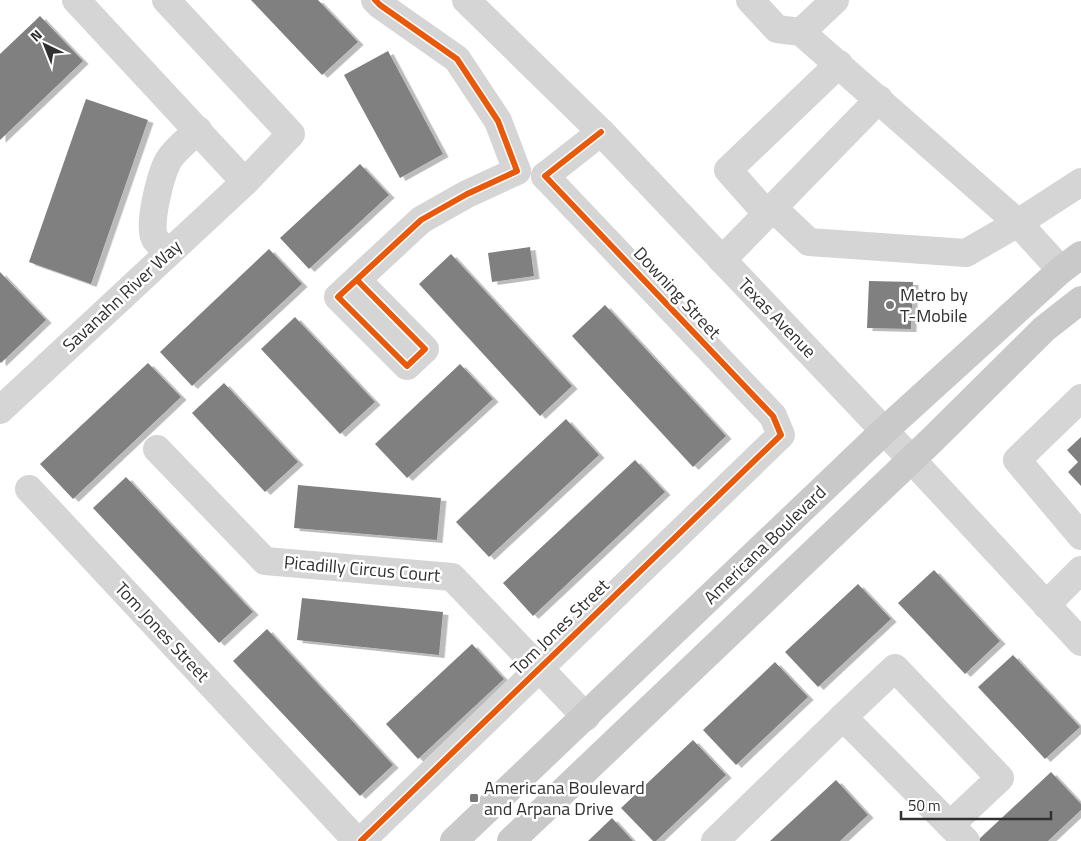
<svg xmlns="http://www.w3.org/2000/svg" width="1081" height="841" font-family="'Titillium Web',sans-serif">
  <style>
    .building { fill: #808080; filter: url(#shadow) }
    .lines { fill: none; stroke-linecap: round; stroke-linejoin: round }
    .minor { stroke: #d5d5d5; stroke-width: 28 }
    .major { stroke: #c9c9c9; stroke-width: 28 }
    .cycleway-casing { stroke: #fff; stroke-width: 9 }
    .cycleway { stroke: #e8590c; stroke-width: 6 }
    .poi-dot { fill: #797979; stroke: #fff; stroke-width: 2 }
    .labels { text-anchor: middle; stroke-width: 5; stroke-linejoin: round; paint-order: stroke }
    .street-label { font-size: 18px; fill: #313131; stroke: #fff }
    .poi-label { font-size: 18px; fill: #313131; stroke: #fff; text-anchor: start }
  </style>
  <defs>
    <filter id="shadow"><feDropShadow dx="5.5" dy="3" stdDeviation="0" flood-color="#0004"/></filter>
  </defs>
  <rect width="100%" height="100%" fill="#fff"/>
  <g class="building">
    <polygon points="251,0 318,0 358,42 322,75"/>
    <polygon points="40,16 83,61 0,140 0,54"/>
    <polygon points="388,51 443,154 400,178 344,75"/>
    <polygon points="86,99 148,120 91,284 29,262"/>
    <polygon points="360,164 389,195 309,269 280,238"/>
    <polygon points="530,247 534,276 492,282 488,253"/>
    <polygon points="269,249 302,284 192,386 160,352"/>
    <polygon points="451,254 572,386 540,416 419,284"/>
    <polygon points="0,272 46,320 1,363 0,362"/>
    <polygon points="869,281 913,282 911,329 867,328"/>
    <polygon points="605,305 726,436 693,467 572,336"/>
    <polygon points="295,317 375,402 340,434 261,349"/>
    <polygon points="148,363 181,397 73,499 40,464"/>
    <polygon points="460,364 493,399 407,478 375,444"/>
    <polygon points="224,383 298,462 265,492 192,413"/>
    <polygon points="566,419 599,455 489,557 456,522"/>
    <polygon points="1081,437 1081,486 1068,472 1078,462 1067,450"/>
    <polygon points="635,460 665,492 533,616 503,583"/>
    <polygon points="126,477 253,612 219,643 93,508"/>
    <polygon points="298,485 441,498 437,540 294,528"/>
    <polygon points="934,570 1000,641 965,674 898,603"/>
    <polygon points="858,584 891,619 818,687 785,652"/>
    <polygon points="302,598 443,612 439,655 297,640"/>
    <polygon points="267,629 393,765 360,796 233,661"/>
    <polygon points="472,644 504,679 418,759 386,724"/>
    <polygon points="1013,655 1080,727 1045,759 978,687"/>
    <polygon points="775,662 808,697 736,765 703,730"/>
    <polygon points="693,740 726,775 656,841 653,841 621,808"/>
    <polygon points="1051,772 1081,804 1081,810 1048,841 977,841"/>
    <polygon points="836,780 868,815 840,841 770,841"/>
    <polygon points="612,818 633,841 588,841"/>
  </g>
  <g class="lines">
    <g class="minor">
      <polyline points="76,0 245,182"/>
      <polyline points="375,0 380,5 457,59 498,121 517,171"/>
      <polyline points="466,0 601,132 911,459 1081,642"/>
      <polyline points="750,0 777,29 801,32 1018,223 966,253 809,242 773,208"/>
      <polyline points="801,32 835,0"/>
      <polyline points="545,176 601,132"/>
      <polyline points="767,214 728,170 839,64"/>
      <path d="M168,253C164,248 159,244 155,239C147,226 161,174 168,161C175,149 188,140 198,130"/>
      <polyline points="722,260 879,99"/>
      <polyline points="1061,270 1018,223 1081,182"/>
      <polyline points="357,280 425,349 407,366 338,297 421,220 467,194 517,171"/>
      <polyline points="1081,398 1017,460 1081,536"/>
      <polyline points="0,410 245,182 291,134 166,0"/>
      <polyline points="157,449 265,561 452,577 586,717"/>
      <polyline points="29,489 357,841"/>
      <polyline points="1046,605 1081,570"/>
      <polyline points="843,717 895,668 1000,778 950,825"/>
      <polyline points="361,841 781,435 773,416 545,176"/>
      <polyline points="715,841 843,717 966,841"/>
    </g>
    <g class="major">
      <polyline points="454,841 884,431 1061,270 1081,255"/>
      <polyline points="511,841 932,440 1044,329 1081,300"/>
    </g>
    <defs>
      <g id="cycleway">
        <polyline points="357,280 425,349 407,366 338,297 421,220 467,194 517,171 498,121 457,59 380,5 375,0"/>
        <polyline points="361,841 781,435 773,416 545,176 601,132"/>
      </g>
    </defs>
    <use href="#cycleway" class="cycleway-casing"/>
    <use href="#cycleway" class="cycleway"/>
  </g>
  <g class="poi-dot">
    <circle cx="890" cy="305" r="5"/>
    <rect x="469" y="793" width="10" height="10" rx="2.5"/>
  </g>
  <g class="labels">
    <g class="street-label">
      <text transform="translate(677 293) rotate(47)" y="6">Downing Street</text>
      <text transform="translate(122 296) rotate(-43)" y="6">Savanahn River Way</text>
      <text transform="translate(777 318) rotate(46)" y="6">Texas Avenue</text>
      <text transform="translate(765 545) rotate(-44)" y="6">Americana Boulevard</text>
      <text transform="translate(362 569) rotate(5)" y="6">Picadilly Circus Court</text>
      <text transform="translate(560 627) rotate(-44)" y="6">Tom Jones Street</text>
      <text transform="translate(162 632) rotate(47)" y="6">Tom Jones Street</text>
    </g>
    <g class="poi-label">
      <text x="900" y="301">Metro by<tspan x="900" dy="21">T-Mobile</tspan></text>
      <text x="484" y="794">Americana Boulevard<tspan x="484" dy="21">and Arpana Drive</tspan></text>
    </g>
  </g>
  <g transform="translate(45 45) rotate(317)" stroke="#ffffff" stroke-width="4" paint-order="stroke">
  <path d="M0-4L9 19L0 12L-9 19Z" fill="#313131"/>
  <text y="-8" font-size="14" font-weight="bold" text-anchor="middle" fill="#313131">N</text>
  </g>
  <path d="M901 811v8h150v-8" fill="none" stroke="#313131" stroke-width="2.5"/>
  <text x="908" y="811" font-size="15" fill="#313131" stroke="#ffffff" stroke-width="4" paint-order="stroke">50 m</text>
</svg>
